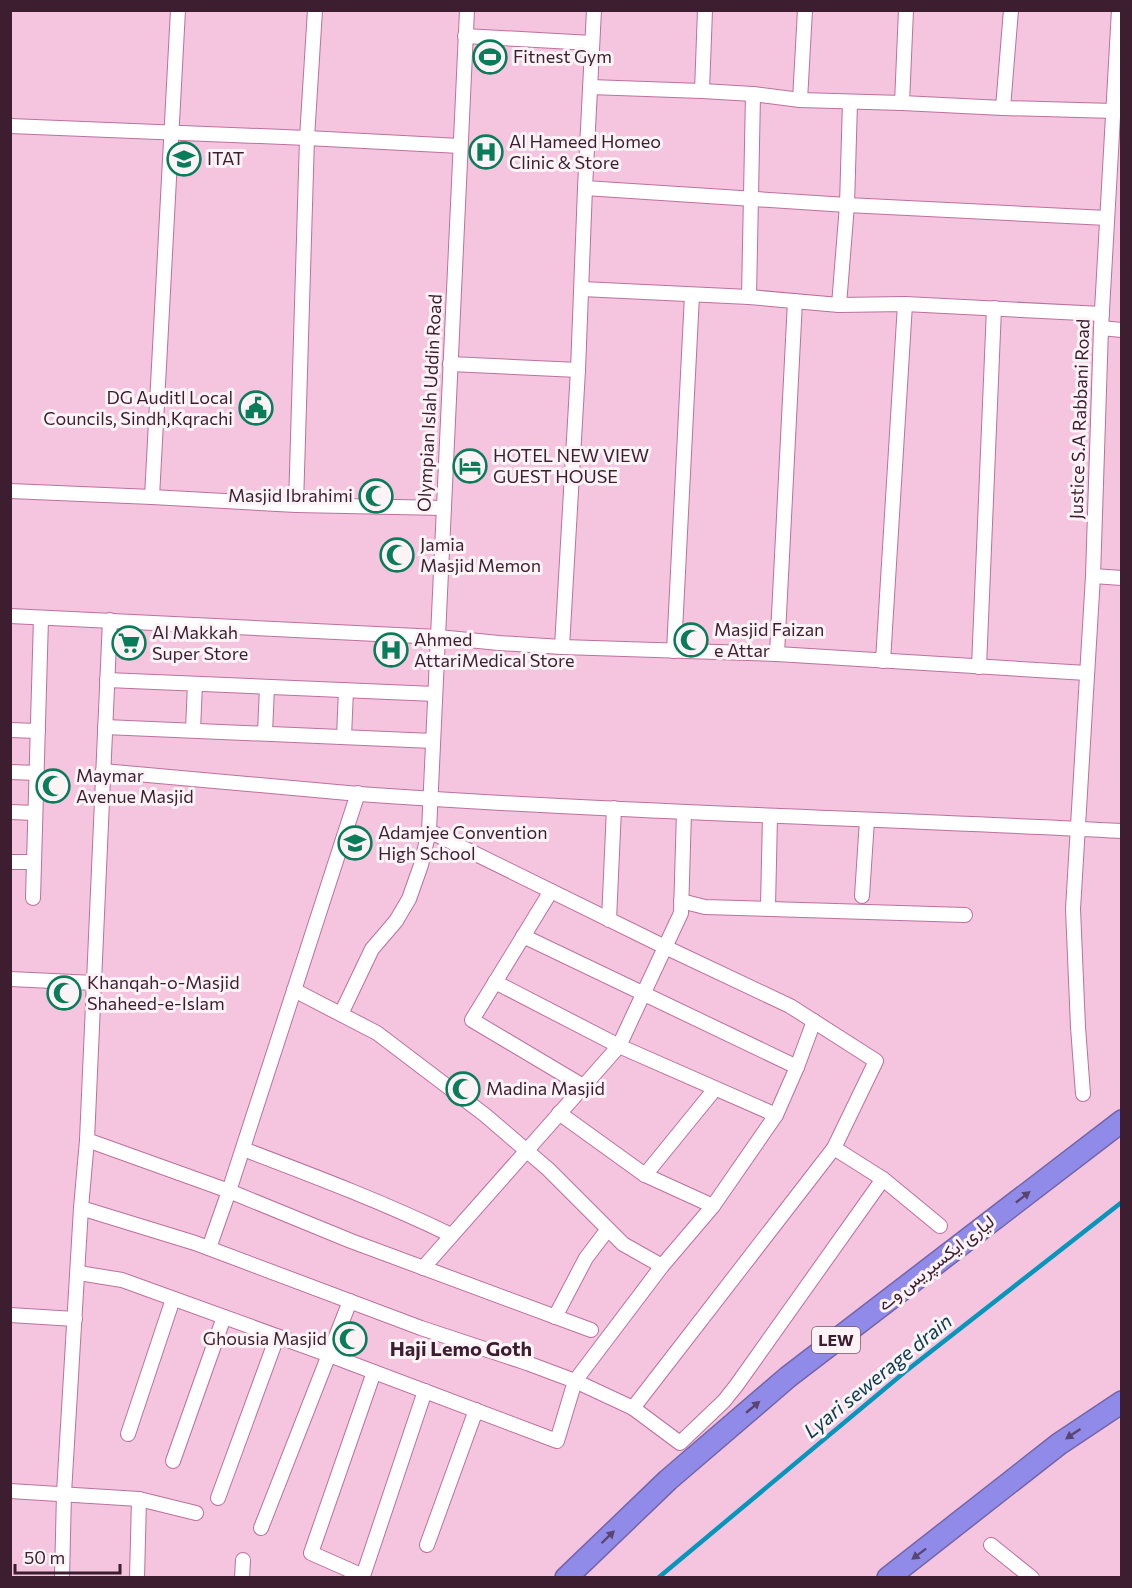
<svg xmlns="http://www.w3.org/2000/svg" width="1132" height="1588" font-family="Commissioner,Vazirmatn,sans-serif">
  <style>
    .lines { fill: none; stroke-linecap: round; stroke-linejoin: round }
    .stream { stroke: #0695bb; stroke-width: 4.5 }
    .minor-casing { stroke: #bc719d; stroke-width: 16 }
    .highway-casing { stroke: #7365a8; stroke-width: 24 }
    .minor { stroke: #fff; stroke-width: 14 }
    .highway { stroke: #908be8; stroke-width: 21 }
    .oneway { fill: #5a4470 }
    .labels { text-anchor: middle; stroke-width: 6; stroke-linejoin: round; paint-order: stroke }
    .shield { fill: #fcf3f7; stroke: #765e6c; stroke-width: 1.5 }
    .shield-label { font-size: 16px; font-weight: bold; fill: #3d1e30 }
    .poi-label { font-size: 18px; fill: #3d1e30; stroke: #fcf3f7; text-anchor: start }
    .street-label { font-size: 18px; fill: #3d1e30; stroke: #fcf3f7 }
    .neighbourhood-label { font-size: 20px; font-weight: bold; fill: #3d1e30; stroke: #fcf3f7 }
    .water-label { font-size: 20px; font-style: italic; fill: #063b4b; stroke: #fcf3f7 }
  </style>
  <rect width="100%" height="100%" fill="#f5c4df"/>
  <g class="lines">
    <polyline class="stream" points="658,1578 906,1371 1122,1202"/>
    <defs>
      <g id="minor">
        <polyline points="467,10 429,831 665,947 790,1006 876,1061 834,1148 633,1408"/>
        <polyline points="465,36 592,43"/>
        <polyline points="590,87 702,91 753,94 800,100 902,103 1003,108 1114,111"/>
        <polyline points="702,91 705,10"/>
        <polyline points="800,100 805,10"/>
        <polyline points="902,103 906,10"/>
        <polyline points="1003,108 1011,10"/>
        <polyline points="10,126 307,138 460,146"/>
        <polyline points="585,188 847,205 1107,218"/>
        <polyline points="582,289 749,297 839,305 905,304 1102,314"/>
        <polyline points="749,297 753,94"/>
        <polyline points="839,305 847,205 850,102"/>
        <polyline points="1101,328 1122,330"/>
        <polyline points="450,364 578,370"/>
        <polyline points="10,491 152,497 296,505 444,508"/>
        <polyline points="152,497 178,10"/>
        <polyline points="296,505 307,138 315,10"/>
        <polyline points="1093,576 1122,578"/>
        <polyline points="10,616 438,637 499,643 562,647 777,654 1087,673"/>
        <polyline points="562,647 578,370 585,188 594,10"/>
        <polyline points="674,651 692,295"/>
        <polyline points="777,654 795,301"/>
        <polyline points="883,661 905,304"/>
        <polyline points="979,667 994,308"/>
        <polyline points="107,680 435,694"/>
        <polyline points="105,727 433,741"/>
        <polyline points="10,730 38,731"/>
        <polyline points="193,730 195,684"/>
        <polyline points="265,733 267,687"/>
        <polyline points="344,737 346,690"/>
        <path d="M103,771C188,778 273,787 359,794C613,812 867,818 1122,831"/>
        <polyline points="10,772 37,773"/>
        <polyline points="10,812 35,813"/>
        <polyline points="10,862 34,862"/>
        <polyline points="551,891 472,1020 583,1086"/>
        <polyline points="862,896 867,820"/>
        <polyline points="33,898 41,618"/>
        <polyline points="681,901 705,907 965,915"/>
        <polyline points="768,906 770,816"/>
        <polyline points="609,920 614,808"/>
        <polyline points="523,936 797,1067"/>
        <polyline points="10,979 95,983"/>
        <polyline points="495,982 619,1046 776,1115"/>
        <polyline points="294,990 377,1033 485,1115 548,1169 623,1244 662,1266"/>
        <polyline points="341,1014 372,949 396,921 409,899 421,865 429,831"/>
        <polyline points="1083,1094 1078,1027 1073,909 1093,576 1101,328 1119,10"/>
        <polyline points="559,1113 645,1175 713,1206"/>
        <polyline points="87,1140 229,1191 351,1241 591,1330"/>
        <path d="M243,1149C314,1176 383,1202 451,1235"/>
        <polyline points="645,1175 715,1089"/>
        <polyline points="883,1179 940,1226"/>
        <polyline points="81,1208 195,1243 421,1328 527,1363 575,1381 633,1408 680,1443 724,1401 736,1386 883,1179 834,1148"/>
        <polyline points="209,1248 229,1191 358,793"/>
        <polyline points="423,1268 619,1046 681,913 684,812"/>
        <polyline points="79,1273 122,1280 329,1355 557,1441 575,1381 662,1266 713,1206 776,1115 797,1067 814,1021"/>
        <polyline points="10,1315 75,1319"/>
        <polyline points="555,1317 586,1258 608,1229"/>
        <polyline points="374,1372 311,1553 363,1576 425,1391"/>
        <polyline points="128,1434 173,1299"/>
        <polyline points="173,1461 224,1317"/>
        <polyline points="10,1491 139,1499 196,1513"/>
        <polyline points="218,1498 277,1337"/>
        <polyline points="261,1528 350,1301"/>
        <polyline points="427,1545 476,1410"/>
        <polyline points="991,1545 1032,1578"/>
        <polyline points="62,1578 64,1493 81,1208 87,1140 110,620"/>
        <polyline points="137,1578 139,1499"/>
        <polyline points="242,1578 243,1560"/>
      </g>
      <g id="highway">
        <polyline points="566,1578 668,1480 788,1377 1122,1121"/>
        <polyline points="888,1578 1059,1444 1122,1402"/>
      </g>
    </defs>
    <use href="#minor" class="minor-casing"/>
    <use href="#highway" class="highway-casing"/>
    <use href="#minor" class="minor"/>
    <use href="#highway" class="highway"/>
  </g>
  <defs><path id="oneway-solid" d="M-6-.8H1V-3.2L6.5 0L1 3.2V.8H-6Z" transform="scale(1.5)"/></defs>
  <g class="oneway">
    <use href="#oneway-solid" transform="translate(1023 1197) rotate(-38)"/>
    <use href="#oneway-solid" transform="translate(753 1407) rotate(-40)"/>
    <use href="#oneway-solid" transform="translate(1073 1434) rotate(146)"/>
    <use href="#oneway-solid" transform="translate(608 1537) rotate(-44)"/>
    <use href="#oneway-solid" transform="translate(919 1554) rotate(143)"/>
  </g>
  <defs>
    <symbol id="stadium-ring" viewBox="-11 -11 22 22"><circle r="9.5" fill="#fcf3f7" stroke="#097c59" stroke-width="1.5"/><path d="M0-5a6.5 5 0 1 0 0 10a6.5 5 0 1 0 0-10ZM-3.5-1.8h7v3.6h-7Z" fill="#097c59"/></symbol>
    <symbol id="hospital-ring" viewBox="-11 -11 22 22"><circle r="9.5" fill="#fcf3f7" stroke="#097c59" stroke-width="1.5"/><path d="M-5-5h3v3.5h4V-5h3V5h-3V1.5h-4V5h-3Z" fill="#097c59"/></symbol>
    <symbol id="university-ring" viewBox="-11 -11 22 22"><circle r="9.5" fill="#fcf3f7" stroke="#097c59" stroke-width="1.5"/><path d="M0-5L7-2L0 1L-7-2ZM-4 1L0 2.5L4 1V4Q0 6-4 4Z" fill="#097c59"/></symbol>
    <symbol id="civic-ring" viewBox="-11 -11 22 22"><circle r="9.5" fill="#fcf3f7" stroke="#097c59" stroke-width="1.5"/><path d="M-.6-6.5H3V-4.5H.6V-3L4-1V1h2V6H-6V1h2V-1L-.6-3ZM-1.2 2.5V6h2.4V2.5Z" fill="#097c59"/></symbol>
    <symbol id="hotel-ring" viewBox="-11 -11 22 22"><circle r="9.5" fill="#fcf3f7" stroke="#097c59" stroke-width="1.5"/><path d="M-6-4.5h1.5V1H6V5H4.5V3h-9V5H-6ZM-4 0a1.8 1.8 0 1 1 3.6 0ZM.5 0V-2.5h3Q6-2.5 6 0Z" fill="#097c59"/></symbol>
    <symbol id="mosque-ring" viewBox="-11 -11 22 22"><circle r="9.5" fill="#fcf3f7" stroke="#097c59" stroke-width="1.5"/><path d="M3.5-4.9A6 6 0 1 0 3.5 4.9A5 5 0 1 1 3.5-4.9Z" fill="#097c59"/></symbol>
    <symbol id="supermarket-ring" viewBox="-11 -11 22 22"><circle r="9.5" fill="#fcf3f7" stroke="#097c59" stroke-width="1.5"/><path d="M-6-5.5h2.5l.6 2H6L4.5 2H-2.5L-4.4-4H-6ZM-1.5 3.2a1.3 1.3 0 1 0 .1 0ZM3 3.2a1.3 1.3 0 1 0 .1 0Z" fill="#097c59"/></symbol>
    <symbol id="school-ring" viewBox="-11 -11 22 22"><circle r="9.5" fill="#fcf3f7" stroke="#097c59" stroke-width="1.5"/><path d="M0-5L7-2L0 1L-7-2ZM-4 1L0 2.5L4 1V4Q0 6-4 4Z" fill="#097c59"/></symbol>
  </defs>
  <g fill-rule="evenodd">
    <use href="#stadium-ring" x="471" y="38" width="38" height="38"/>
    <use href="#hospital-ring" x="467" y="133" width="38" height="38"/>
    <use href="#university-ring" x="165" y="140" width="38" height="38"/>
    <use href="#civic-ring" x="237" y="389" width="38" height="38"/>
    <use href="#hotel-ring" x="451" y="447" width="38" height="38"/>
    <use href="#mosque-ring" x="357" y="477" width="38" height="38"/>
    <use href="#mosque-ring" x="378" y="536" width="38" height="38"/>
    <use href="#mosque-ring" x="672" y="621" width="38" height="38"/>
    <use href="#supermarket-ring" x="110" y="624" width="38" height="38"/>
    <use href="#hospital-ring" x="372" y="631" width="38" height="38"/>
    <use href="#mosque-ring" x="34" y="767" width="38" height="38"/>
    <use href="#school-ring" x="336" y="824" width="38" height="38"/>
    <use href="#mosque-ring" x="45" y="974" width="38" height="38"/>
    <use href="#mosque-ring" x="444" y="1070" width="38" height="38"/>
    <use href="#mosque-ring" x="331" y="1320" width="38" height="38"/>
  </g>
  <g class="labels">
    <rect class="shield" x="812" y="1327" width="48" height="26" rx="4.5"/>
    <g class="shield-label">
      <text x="836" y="1346">LEW</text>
    </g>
    <g class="poi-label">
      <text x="513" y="63">Fitnest Gym</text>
      <text x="509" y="148">Al Hameed Homeo<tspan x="509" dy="21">Clinic &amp; Store</tspan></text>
      <text x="207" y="165">ITAT</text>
      <text x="233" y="404" text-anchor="end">DG Auditl Local<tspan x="233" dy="21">Councils, Sindh,Kqrachi</tspan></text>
      <text x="493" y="462">HOTEL NEW VIEW<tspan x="493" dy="21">GUEST HOUSE</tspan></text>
      <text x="353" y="502" text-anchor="end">Masjid Ibrahimi</text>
      <text x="420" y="551">Jamia<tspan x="420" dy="21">Masjid Memon</tspan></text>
      <text x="714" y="636">Masjid Faizan<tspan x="714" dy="21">e Attar</tspan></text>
      <text x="152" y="639">Al Makkah<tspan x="152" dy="21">Super Store</tspan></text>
      <text x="414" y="646">Ahmed<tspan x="414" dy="21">AttariMedical Store</tspan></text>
      <text x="76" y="782">Maymar<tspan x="76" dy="21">Avenue Masjid</tspan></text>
      <text x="378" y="839">Adamjee Convention<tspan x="378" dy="21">High School</tspan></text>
      <text x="87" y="989">Khanqah-o-Masjid<tspan x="87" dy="21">Shaheed-e-Islam</tspan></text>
      <text x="486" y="1095">Madina Masjid</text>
      <text x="327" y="1345" text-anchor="end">Ghousia Masjid</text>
    </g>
    <g class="street-label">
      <text transform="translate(430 403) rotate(-87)" y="6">Olympian Islah Uddin Road</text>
      <text transform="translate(1080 419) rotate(-88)" y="6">Justice S.A Rabbani Road</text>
      <text transform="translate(936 1263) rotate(-38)" y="6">لیاری ایکسپریس وے</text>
    </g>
    <g class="neighbourhood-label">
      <text x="461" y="1356">Haji Lemo Goth</text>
    </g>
    <g class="water-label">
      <text transform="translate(878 1376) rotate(-39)" y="7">Lyari sewerage drain</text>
    </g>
  </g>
  <rect width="1132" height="1588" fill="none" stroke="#3d1e30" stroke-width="24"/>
  <path d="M15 1564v9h105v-9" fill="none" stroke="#3d1e30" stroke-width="3"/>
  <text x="24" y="1564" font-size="18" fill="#3d1e30" stroke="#fcf3f7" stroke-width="4.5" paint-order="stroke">50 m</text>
</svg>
